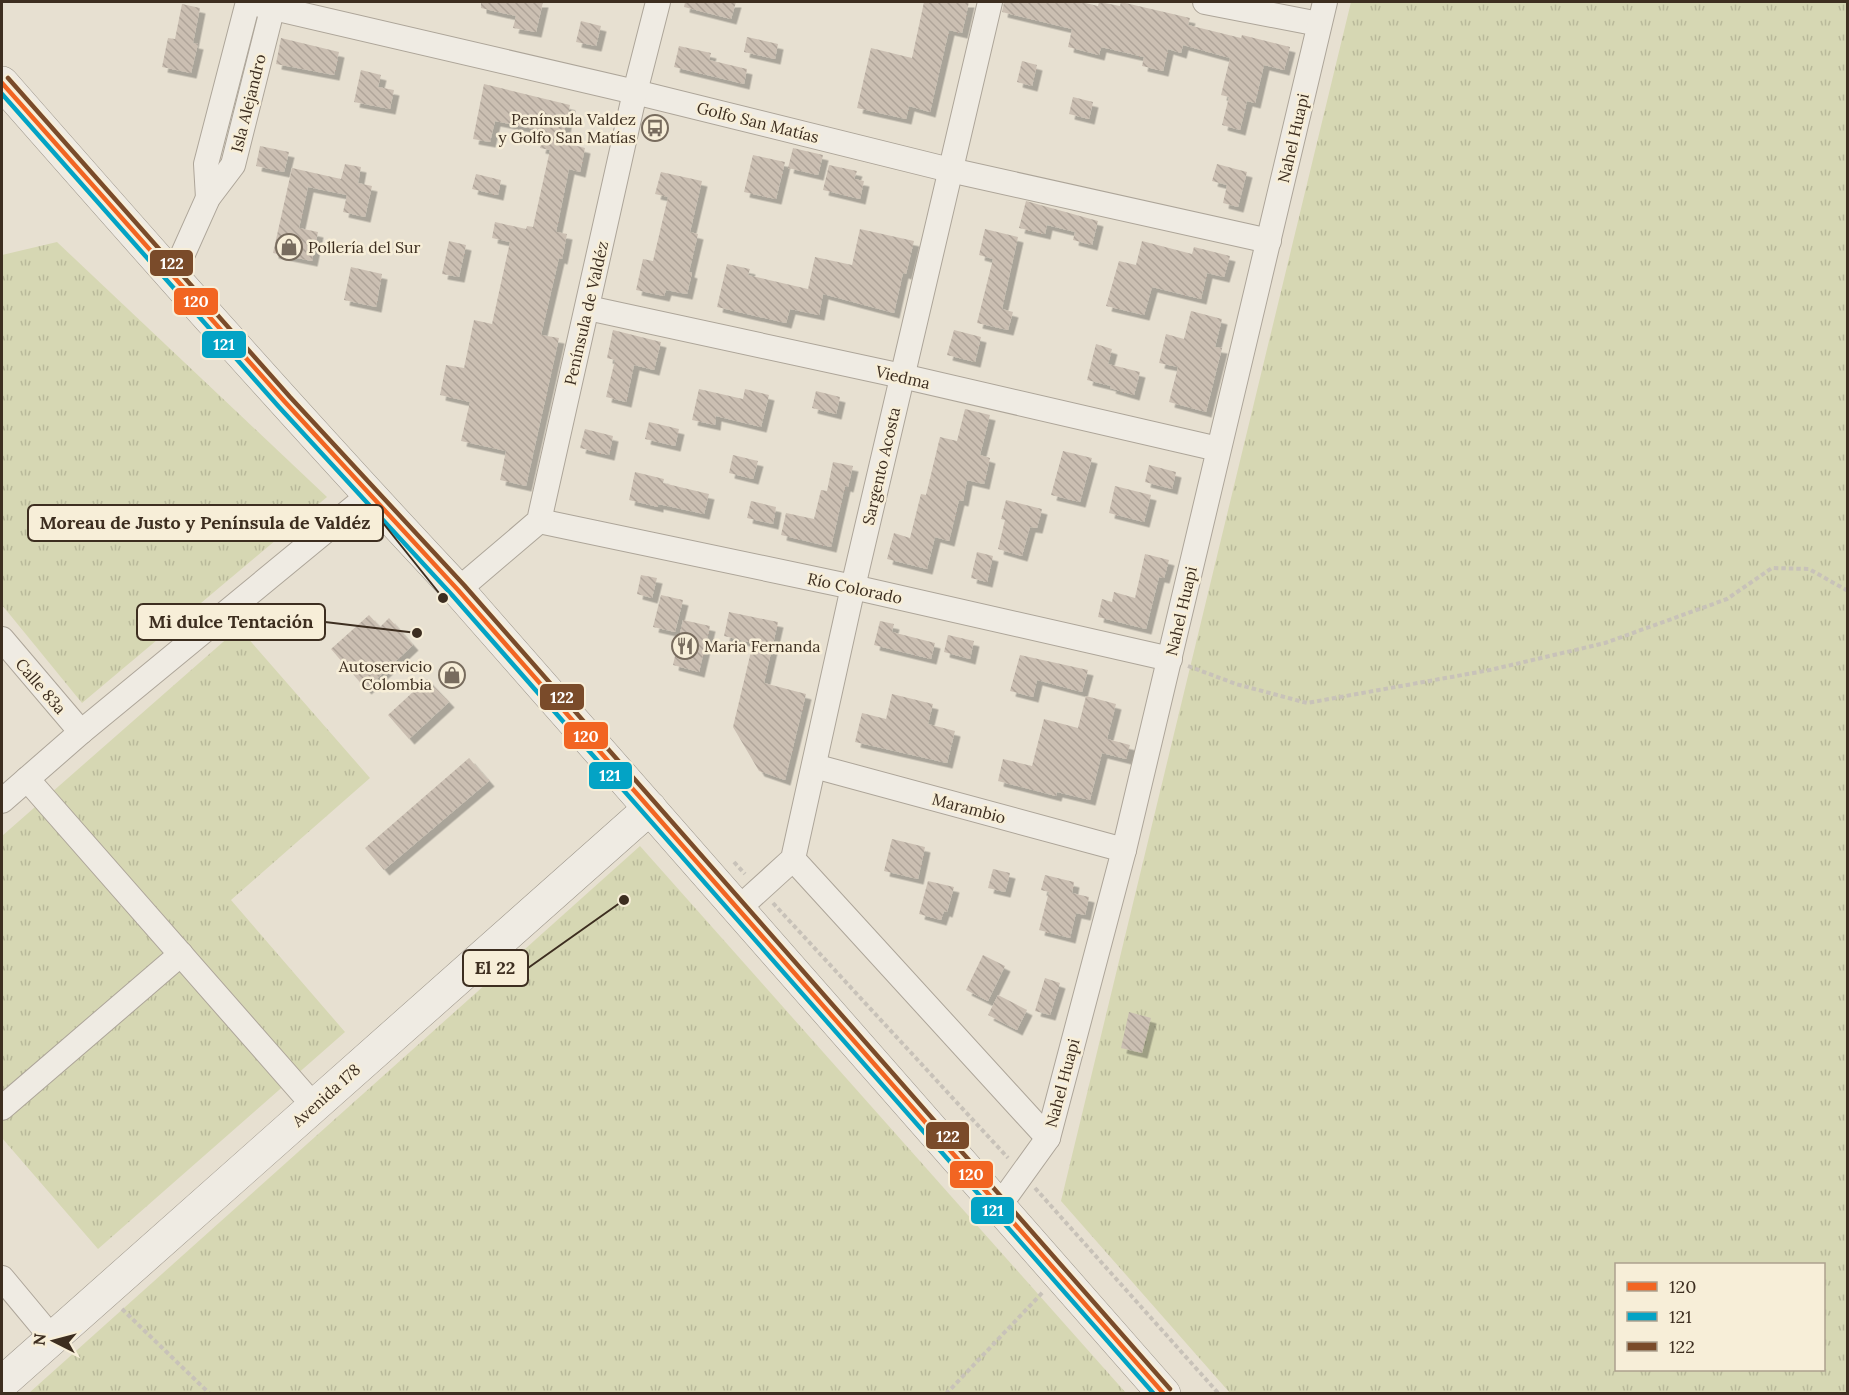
<svg xmlns="http://www.w3.org/2000/svg" width="1849" height="1395" font-family="Lora,serif">
  <style>
    .grass { fill: url(#grass-tufts); fill-rule: evenodd }
    .building { fill: url(#building-back-hatch); filter: url(#shadow) }
    .lines { fill: none; stroke-linecap: round; stroke-linejoin: round }
    .minor-casing { stroke: #ada599; stroke-width: 26 }
    .secondary-casing { stroke: #9c958a; stroke-width: 34 }
    .path { stroke: #c8c2b9; stroke-width: 4; stroke-dasharray: 4.5 3; stroke-linecap: butt }
    .minor { stroke: #efebe3; stroke-width: 24 }
    .secondary { stroke: #efebe3; stroke-width: 33 }
    .bus-1-casing { stroke: #f7eed8; stroke-width: 9 }
    .bus-2-casing { stroke: #f7eed8; stroke-width: 9 }
    .bus-3-casing { stroke: #f7eed8; stroke-width: 9 }
    .bus-1 { stroke: #f26522; stroke-width: 4.5 }
    .bus-2 { stroke: #03a3c5; stroke-width: 4.5 }
    .bus-3 { stroke: #7a4b2a; stroke-width: 4.5 }
    .labels { text-anchor: middle; stroke-width: 5; stroke-linejoin: round; paint-order: stroke }
    .street-label { font-size: 16px; fill: #3d2e20; stroke: #f7eed8 }
    .poi-label { font-size: 16px; fill: #3d2e20; stroke: #f7eed8; text-anchor: end }
    .leader { fill: none; stroke: #3d2e20; stroke-width: 2 }
    .callout-dot { fill: #3d2e20; stroke: #f7eed8; stroke-width: 2 }
    .callout { fill: #f7eed8; stroke: #3d2e20; stroke-width: 2 }
    .callout-label { font-size: 18px; text-anchor: middle; font-weight: bold; fill: #3d2e20 }
    .line-badge { stroke: #f7eed8; stroke-width: 2 }
    .badge-label { font-size: 16px; text-anchor: middle; font-weight: bold; fill: #fff }
  </style>
  <defs>
    <pattern id="grass-tufts" width="24" height="20" patternUnits="userSpaceOnUse" patternTransform="scale(1.5)"><rect width="24" height="20" fill="#d6d7b3"/><path d="M3 7l-1-3M5 7V3M7 7l1-3M15 17l-1-3M17 17v-4M19 17l1-3" fill="none" stroke="#b9b99a"/></pattern>
    <pattern id="building-back-hatch" width="6" height="6" patternUnits="userSpaceOnUse" patternTransform="scale(1.5)"><rect width="6" height="6" fill="#cbbfb2"/><path d="M-1 5l2 2M0 0l6 6M5-1l2 2" fill="none" stroke="#afa499"/></pattern>
    <filter id="shadow"><feDropShadow dx="5.5" dy="5.5" stdDeviation="0" flood-color="#0004"/></filter>
  </defs>
  <rect width="100%" height="100%" fill="#e7e0d1"/>
  <g class="grass">
    <path d="M1351,2H1847V1393H1230L1061,1201ZM1616,1264H1824V1370H1616Z"/>
    <polygon points="57,242 327,497 82,703 2,605 2,255"/>
    <polygon points="239,628 370,778 231,900 345,1032 98,1249 2,1138 2,836"/>
    <polygon points="640,846 1126,1393 29,1393"/>
  </g>
  <g class="building">
    <polygon points="481,2 543,2 536,32 513,28 516,16 481,8"/>
    <polygon points="685,2 736,2 731,19 684,7"/>
    <polygon points="924,2 969,2 962,33 949,30 930,112 909,106 906,119 857,108 871,48 912,58"/>
    <polygon points="1004,2 1081,2 1098,6 1099,2 1120,6 1121,2 1190,18 1188,25 1241,38 1242,35 1290,47 1284,70 1264,65 1255,103 1247,101 1240,130 1222,125 1229,97 1221,95 1230,58 1183,45 1181,53 1168,49 1163,71 1142,66 1144,57 1101,47 1099,55 1068,47 1072,29 1002,12"/>
    <polygon points="182,4 200,8 193,43 198,44 191,73 162,67 168,38 175,39"/>
    <polygon points="581,21 601,26 596,46 576,42"/>
    <polygon points="747,37 778,44 775,59 744,52"/>
    <polygon points="281,38 339,52 334,75 276,64"/>
    <polygon points="679,46 711,53 709,60 747,69 744,84 674,67"/>
    <polygon points="1022,61 1037,65 1032,86 1017,82"/>
    <polygon points="361,70 381,75 378,87 394,90 390,109 354,102"/>
    <polygon points="484,84 570,105 562,142 585,148 580,172 569,169 556,232 567,234 562,259 559,258 541,335 559,338 526,486 500,480 506,451 461,441 470,402 440,395 446,365 464,368 474,320 492,324 510,242 492,238 495,222 526,229 527,226 533,227 550,150 540,148 544,131 495,121 490,142 473,139"/>
    <polygon points="1073,97 1093,102 1089,119 1069,114"/>
    <polygon points="260,146 289,152 284,172 256,166"/>
    <polygon points="793,148 823,155 818,175 788,168"/>
    <polygon points="753,155 785,162 776,199 744,192"/>
    <polygon points="345,164 361,167 358,183 372,186 365,217 343,212 347,195 308,187 299,228 318,232 312,261 273,253 292,168 341,179"/>
    <polygon points="1217,164 1247,172 1238,207 1223,203 1227,185 1212,181"/>
    <polygon points="829,165 857,171 854,179 864,181 860,199 823,190"/>
    <polygon points="661,172 702,181 690,232 698,234 689,272 692,273 687,294 666,290 664,296 636,290 643,259 653,261 668,197 655,194"/>
    <polygon points="476,174 501,180 498,195 472,189"/>
    <polygon points="1026,201 1098,221 1092,245 1073,240 1075,232 1047,225 1045,234 1019,228"/>
    <polygon points="860,229 914,241 906,274 903,273 894,313 823,294 819,315 790,309 786,323 717,307 727,264 750,269 748,275 808,289 815,257 852,265"/>
    <polygon points="985,229 1018,237 1002,309 1013,312 1008,330 977,323 993,259 979,255"/>
    <polygon points="449,241 466,245 459,277 442,274"/>
    <polygon points="1142,241 1192,254 1194,247 1230,256 1224,277 1207,273 1201,299 1152,287 1144,315 1106,306 1119,261 1136,265"/>
    <polygon points="351,267 382,274 376,307 344,300"/>
    <polygon points="1191,311 1222,319 1215,347 1222,348 1206,412 1169,402 1178,367 1159,363 1166,334 1184,339"/>
    <polygon points="613,330 661,342 654,370 634,365 626,402 606,397 615,360 607,358"/>
    <polygon points="954,330 981,337 975,362 947,355"/>
    <polygon points="1096,344 1112,349 1108,364 1140,372 1134,395 1110,388 1111,386 1087,380"/>
    <polygon points="699,389 743,399 745,389 769,395 761,427 716,416 715,425 692,420"/>
    <polygon points="816,391 840,397 836,414 812,408"/>
    <polygon points="965,409 990,415 980,455 990,458 984,484 967,480 963,501 959,500 949,541 935,537 927,569 887,559 894,533 910,538 921,494 926,495 940,437 957,441"/>
    <polygon points="649,422 679,429 675,446 645,439"/>
    <polygon points="585,429 613,436 609,455 580,448"/>
    <polygon points="1063,451 1092,458 1080,502 1051,495"/>
    <polygon points="733,455 758,461 753,479 729,473"/>
    <polygon points="833,462 853,466 848,487 845,486 831,547 781,535 786,513 814,519 821,490 827,491"/>
    <polygon points="1149,465 1176,472 1172,489 1145,482"/>
    <polygon points="635,472 664,479 663,483 709,494 704,514 658,504 658,507 629,500"/>
    <polygon points="1115,486 1151,495 1144,522 1109,513"/>
    <polygon points="1006,500 1042,509 1037,528 1030,527 1022,556 998,549 1005,520 1001,519"/>
    <polygon points="751,501 776,507 773,524 747,518"/>
    <polygon points="977,552 993,556 987,582 971,578"/>
    <polygon points="1145,554 1169,560 1164,578 1159,577 1146,629 1098,617 1102,599 1112,602 1114,592 1135,598"/>
    <polygon points="641,575 657,578 652,598 637,594"/>
    <polygon points="661,595 683,600 675,632 653,627"/>
    <polygon points="729,612 778,622 764,683 806,694 785,780 759,771 733,727 753,643 724,636"/>
    <polygon points="369,615 380,627 389,618 413,645 366,689 331,649"/>
    <polygon points="683,620 710,626 699,672 673,665"/>
    <polygon points="880,621 894,624 892,632 935,643 931,659 874,645"/>
    <polygon points="948,635 974,641 970,659 944,652"/>
    <polygon points="1020,655 1088,670 1082,692 1037,680 1033,697 1010,691"/>
    <polygon points="427,679 449,702 409,739 388,715"/>
    <polygon points="892,694 933,704 928,724 955,731 947,763 855,742 862,713 886,719"/>
    <polygon points="1086,696 1116,704 1107,739 1130,745 1126,759 1102,753 1090,800 1057,792 1056,796 998,781 1003,759 1032,766 1044,719 1078,728"/>
    <polygon points="469,758 489,781 384,870 365,848"/>
    <polygon points="892,839 925,847 918,879 884,871"/>
    <polygon points="993,869 1010,873 1005,892 988,888"/>
    <polygon points="1045,875 1074,882 1072,893 1089,897 1085,915 1076,913 1070,938 1039,930 1049,892 1041,890"/>
    <polygon points="928,881 954,887 947,912 944,911 941,920 919,914"/>
    <polygon points="983,955 1005,966 988,1001 966,990"/>
    <polygon points="1045,978 1060,983 1050,1015 1035,1011"/>
    <polygon points="998,995 1027,1010 1017,1030 988,1015"/>
    <polygon points="1129,1012 1151,1018 1142,1053 1121,1048"/>
  </g>
  <g class="lines">
    <defs>
      <g id="minor">
        <polyline points="248,2 635,92 950,170 1269,241"/>
        <polyline points="1205,2 1319,24"/>
        <polyline points="208,198 206,164 248,2"/>
        <polyline points="178,284 178,265 208,198 233,165 274,2"/>
        <polyline points="588,308 902,376 1218,449"/>
        <polyline points="539,521 853,587 1170,659"/>
        <polyline points="458,590 539,521 635,92 658,2"/>
        <polyline points="2,639 81,732"/>
        <polyline points="814,766 1124,850"/>
        <polyline points="27,779 314,1106"/>
        <polyline points="2,801 81,732 369,495"/>
        <polyline points="793,859 1048,1138"/>
        <polyline points="738,909 793,859 853,587 990,2"/>
        <polyline points="2,1108 181,954"/>
        <polyline points="999,1206 1048,1138 1124,850 1325,2"/>
        <polyline points="2,1278 52,1338"/>
      </g>
      <g id="secondary">
        <path d="M2,83C152,254 302,424 458,590L1164,1394"/>
        <polyline points="2,1383 650,808"/>
      </g>
    </defs>
    <use href="#minor" class="minor-casing"/>
    <use href="#secondary" class="secondary-casing"/>
    <g class="path">
      <polyline points="1188,666 1236,684 1307,703 1490,670 1605,643 1727,599 1772,568 1809,569 1848,591"/>
      <polyline points="734,862 745,874"/>
      <polyline points="773,903 1008,1158"/>
      <polyline points="1035,1188 1219,1394"/>
      <polyline points="122,1309 210,1394"/>
      <polyline points="946,1394 1043,1292"/>
    </g>
    <use href="#minor" class="minor"/>
    <use href="#secondary" class="secondary"/>
    <defs>
      <polyline id="bus-1" points="2,83 285,402 458,590 1164,1394"/>
      <polyline id="bus-2" points="2,94 279,407 452,595 1154,1394"/>
      <polyline id="bus-3" points="8,78 290,397 464,585 1170,1389"/>
    </defs>
    <use href="#bus-1" class="bus-1-casing"/>
    <use href="#bus-2" class="bus-2-casing"/>
    <use href="#bus-3" class="bus-3-casing"/>
    <use href="#bus-1" class="bus-1"/>
    <use href="#bus-2" class="bus-2"/>
    <use href="#bus-3" class="bus-3"/>
  </g>
  <defs>
    <symbol id="bus-ring" viewBox="-11 -11 22 22"><circle r="9.5" fill="#f7eed8" stroke="#786c5e" stroke-width="1.5"/><path d="M-5-6H5V4H4V6H2V4H-2V6H-4V4H-5ZM-3.5-4V0h7V-4ZM-3.5 1.2v1.5H-2V1.2ZM2 1.2v1.5H3.5V1.2Z" fill="#786c5e"/></symbol>
    <symbol id="shop-ring" viewBox="-11 -11 22 22"><circle r="9.5" fill="#f7eed8" stroke="#786c5e" stroke-width="1.5"/><path d="M-5-2.5h2.3a2.7 3.5 0 0 1 5.4 0H5L5.5 6h-11ZM-1.5-2.5h3a1.5 2.3 0 0 0-3 0Z" fill="#786c5e"/></symbol>
    <symbol id="restaurant-ring" viewBox="-11 -11 22 22"><circle r="9.5" fill="#f7eed8" stroke="#786c5e" stroke-width="1.5"/><path d="M-5-6h1v4h1v-4h1v4h1v-4h1v5L-1.5 .5V6h-2V.5L-5-1ZM5-6V6H3V1.5H1.5Q1.5-4 5-6Z" fill="#786c5e"/></symbol>
  </defs>
  <g fill-rule="evenodd">
    <use href="#bus-ring" x="640" y="113" width="30" height="30"/>
    <use href="#shop-ring" x="274" y="232" width="30" height="30"/>
    <use href="#restaurant-ring" x="670" y="631" width="30" height="30"/>
    <use href="#shop-ring" x="437" y="660" width="30" height="30"/>
  </g>
  <g class="labels">
    <g class="street-label">
      <text transform="translate(248 103) rotate(-76)" y="6">Isla Alejandro</text>
      <text transform="translate(758 122) rotate(14)" y="6">Golfo San Matías</text>
      <text transform="translate(1293 138) rotate(-77)" y="6">Nahel Huapi</text>
      <text transform="translate(586 313) rotate(-77)" y="6">Península de Valdéz</text>
      <text transform="translate(903 377) rotate(13)" y="6">Viedma</text>
      <text transform="translate(881 466) rotate(-77)" y="6">Sargento Acosta</text>
      <text transform="translate(855 588) rotate(12)" y="6">Río Colorado</text>
      <text transform="translate(1181 611) rotate(-77)" y="6">Nahel Huapi</text>
      <text transform="translate(41 686) rotate(49)" y="6">Calle 83a</text>
      <text transform="translate(969 808) rotate(15)" y="6">Marambio</text>
      <text transform="translate(1062 1083) rotate(-75)" y="6">Nahel Huapi</text>
      <text transform="translate(326 1095) rotate(-42)" y="6">Avenida 178</text>
    </g>
    <g class="poi-label">
      <text x="636" y="125">Península Valdez<tspan x="636" dy="18">y Golfo San Matías</tspan></text>
      <text x="308" y="253" text-anchor="start">Pollería del Sur</text>
      <text x="704" y="652" text-anchor="start">Maria Fernanda</text>
      <text x="432" y="672">Autoservicio<tspan x="432" dy="18">Colombia</tspan></text>
    </g>
  </g>
  <path class="leader" d="M443 598L383 523M417 633L325 622M624 900L528 968"/>
  <g class="callout-dot">
    <circle cx="443" cy="598" r="6"/>
    <circle cx="417" cy="633" r="6"/>
    <circle cx="624" cy="900" r="6"/>
  </g>
  <g class="callout">
    <rect x="28" y="505" width="355" height="36" rx="6"/>
    <rect x="137" y="604" width="188" height="36" rx="6"/>
    <rect x="463" y="950" width="65" height="36" rx="6"/>
  </g>
  <g class="callout-label">
    <text x="205" y="529">Moreau de Justo y Península de Valdéz</text>
    <text x="231" y="628">Mi dulce Tentación</text>
    <text x="495" y="974">El 22</text>
  </g>
  <g class="line-badge">
    <rect x="149" y="249" width="45" height="28" rx="6" fill="#7a4b2a"/>
    <rect x="173" y="287" width="46" height="29" rx="6" fill="#f26522"/>
    <rect x="201" y="330" width="46" height="29" rx="6" fill="#03a3c5"/>
    <rect x="539" y="683" width="46" height="28" rx="6" fill="#7a4b2a"/>
    <rect x="563" y="721" width="46" height="29" rx="6" fill="#f26522"/>
    <rect x="588" y="761" width="45" height="29" rx="6" fill="#03a3c5"/>
    <rect x="925" y="1121" width="45" height="29" rx="6" fill="#7a4b2a"/>
    <rect x="949" y="1160" width="45" height="29" rx="6" fill="#f26522"/>
    <rect x="970" y="1196" width="45" height="29" rx="6" fill="#03a3c5"/>
  </g>
  <g class="badge-label">
    <text x="172" y="269">122</text>
    <text x="196" y="307">120</text>
    <text x="224" y="350">121</text>
    <text x="562" y="703">122</text>
    <text x="586" y="742">120</text>
    <text x="610" y="781">121</text>
    <text x="948" y="1142">122</text>
    <text x="971" y="1180">120</text>
    <text x="993" y="1216">121</text>
  </g>
  <rect width="1849" height="1395" fill="none" stroke="#3d2e20" stroke-width="6"/>
  <rect x="1615" y="1263" width="210" height="108" fill="#f7eed8" stroke="#ada18e" stroke-width="1.5"/>
  <rect x="1627" y="1282" width="30" height="9" fill="#f26522" stroke="#ada18e" stroke-width="1.5"/>
  <text x="1669" y="1293" font-size="18" fill="#3d2e20">120</text>
  <rect x="1627" y="1312" width="30" height="9" fill="#03a3c5" stroke="#ada18e" stroke-width="1.5"/>
  <text x="1669" y="1323" font-size="18" fill="#3d2e20">121</text>
  <rect x="1627" y="1342" width="30" height="9" fill="#7a4b2a" stroke="#ada18e" stroke-width="1.5"/>
  <text x="1669" y="1353" font-size="18" fill="#3d2e20">122</text>
  <g transform="translate(54 1341) rotate(276)" stroke="#f7eed8" stroke-width="4.5" paint-order="stroke">
  <path d="M0-4.5L10 22L0 15L-10 22Z" fill="#3d2e20"/>
  <text y="-9" font-size="16" font-weight="bold" text-anchor="middle" fill="#3d2e20">N</text>
  </g>
</svg>
